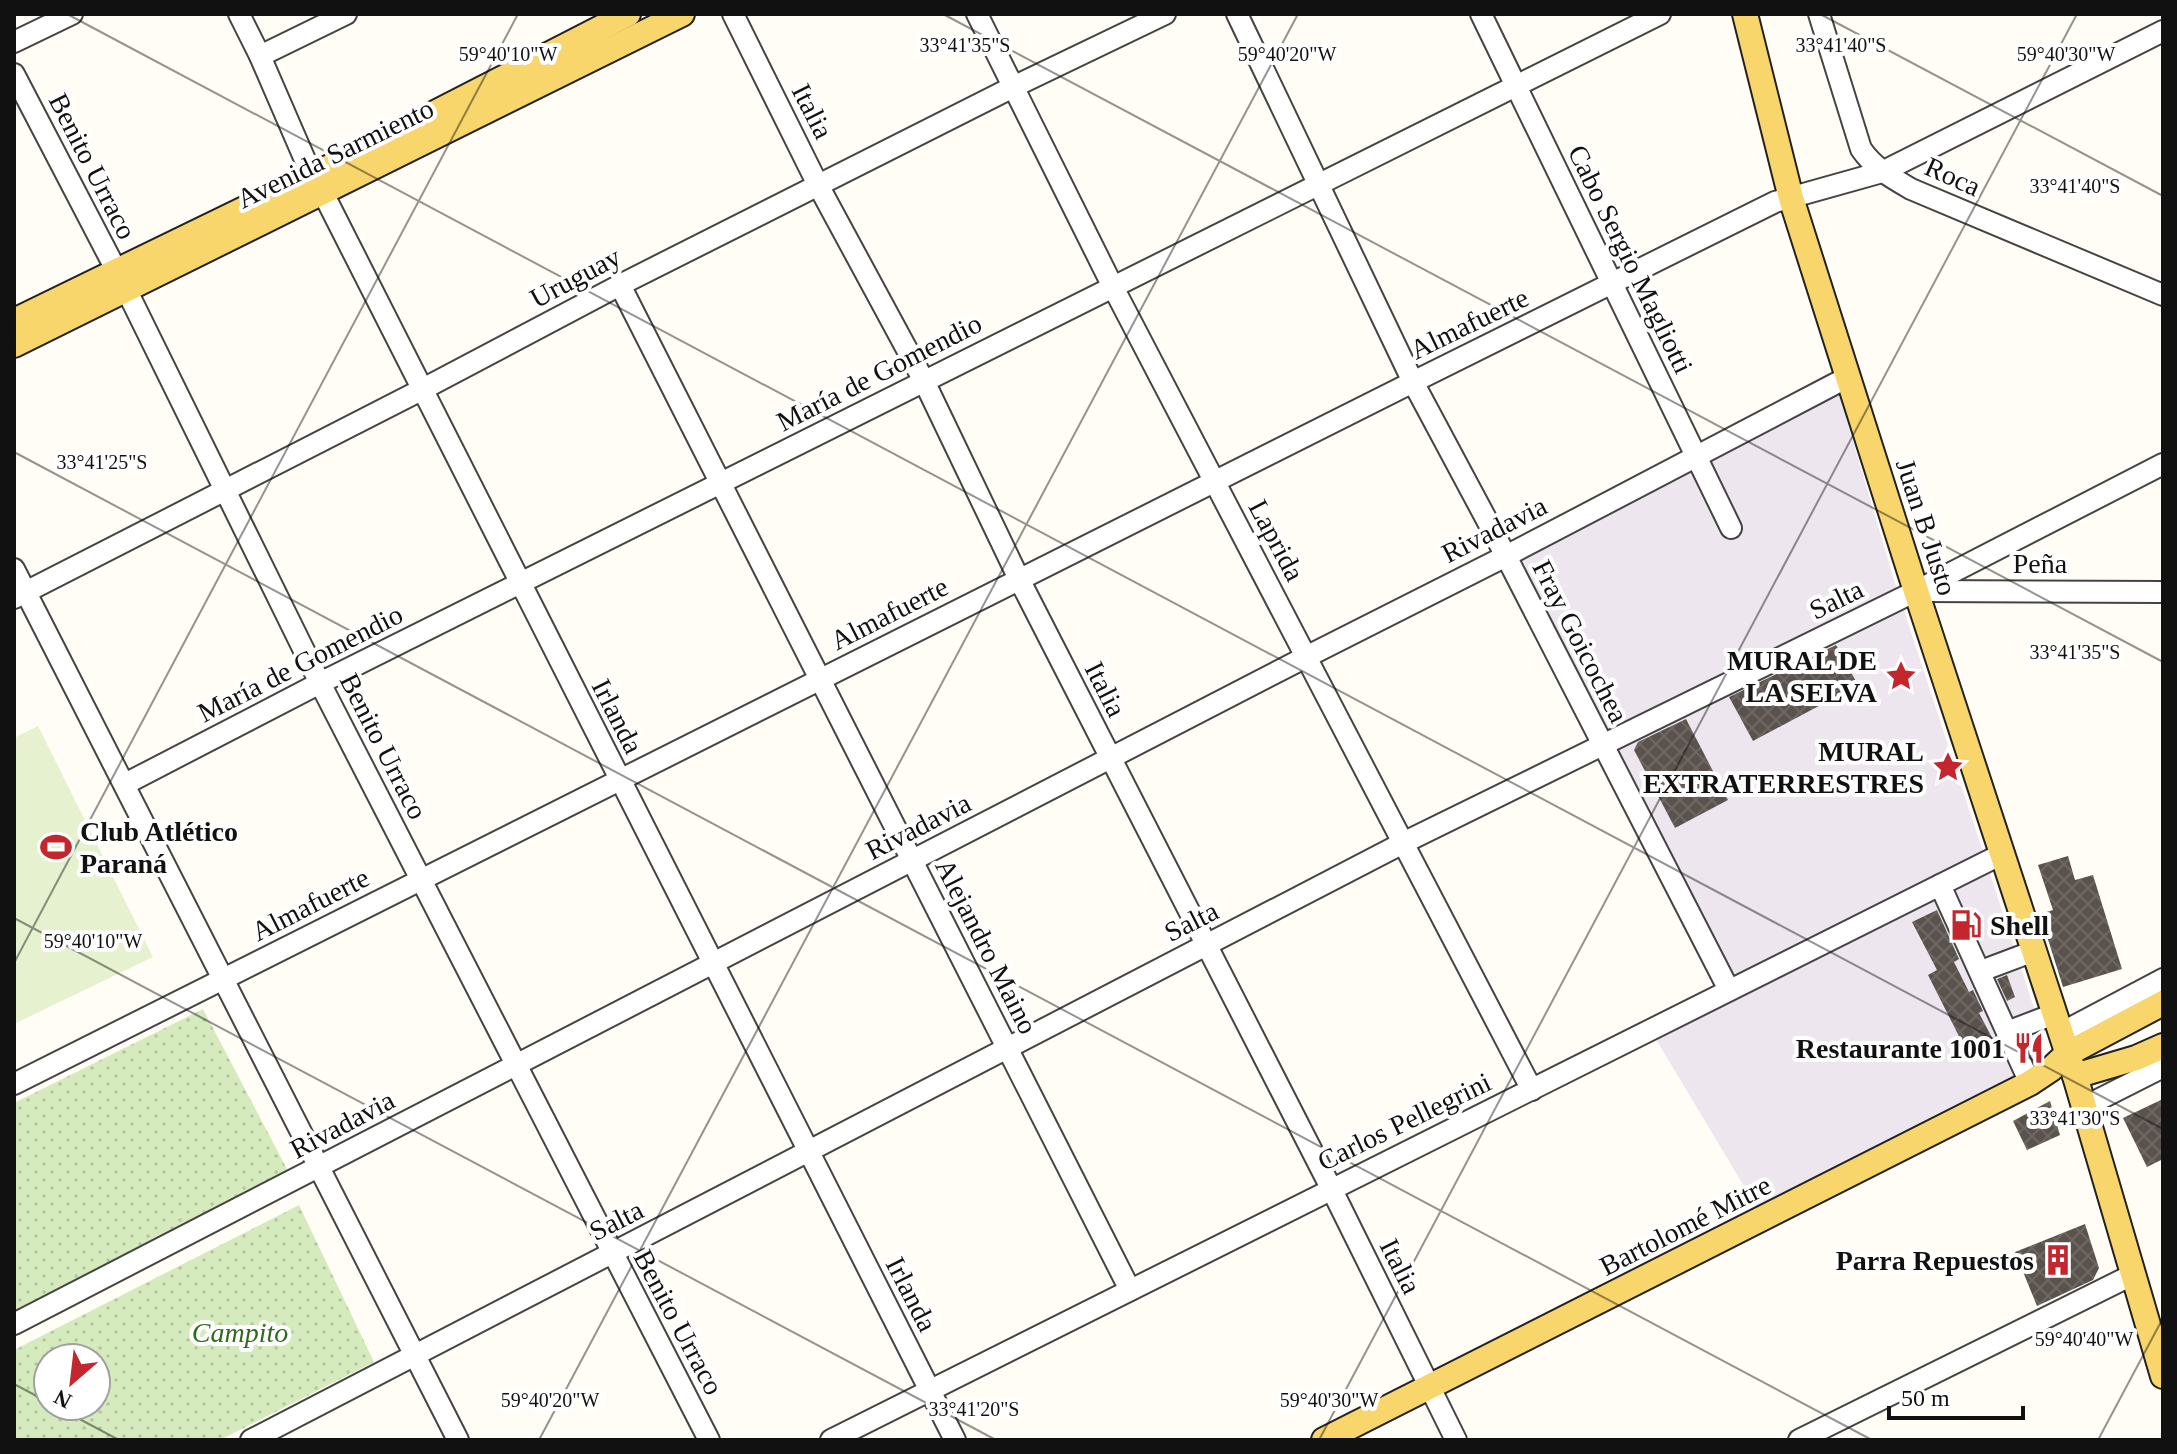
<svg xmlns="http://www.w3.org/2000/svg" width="2177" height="1454" font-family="'Times New Roman',serif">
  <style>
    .industrial { fill: #eee6ef }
    .park { fill: url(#park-dots); fill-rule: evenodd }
    .pitch { fill: #e6f2cf }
    .building { fill: url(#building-cross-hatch) }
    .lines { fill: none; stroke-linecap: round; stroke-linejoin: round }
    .minor-casing { stroke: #444; stroke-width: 24 }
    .major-casing { stroke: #222; stroke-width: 28 }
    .minor { stroke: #fff; stroke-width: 20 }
    .major { stroke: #f9d66b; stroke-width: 24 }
    .ticks { fill: none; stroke: #111; stroke-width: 2; stroke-opacity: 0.45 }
    .labels { text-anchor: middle; stroke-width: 8; stroke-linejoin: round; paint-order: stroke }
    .street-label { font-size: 28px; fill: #111; stroke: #fff }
    .poi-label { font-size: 28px; font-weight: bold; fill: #111; stroke: #fff; text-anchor: end }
    .park-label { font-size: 28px; font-style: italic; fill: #2f6b1f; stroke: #fff }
    .ticks-label { font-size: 20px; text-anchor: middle; fill: #111; stroke: #fff; stroke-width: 8; stroke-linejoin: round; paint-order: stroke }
  </style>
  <defs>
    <pattern id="park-dots" width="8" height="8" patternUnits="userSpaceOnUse" patternTransform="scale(2)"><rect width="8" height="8" fill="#d5ebbd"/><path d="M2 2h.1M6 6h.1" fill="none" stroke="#b6c8a1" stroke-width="1.8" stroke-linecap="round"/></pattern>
    <pattern id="building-cross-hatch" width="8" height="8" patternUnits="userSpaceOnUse" patternTransform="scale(2)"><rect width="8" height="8" fill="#5a524d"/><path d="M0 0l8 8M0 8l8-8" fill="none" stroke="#6d6662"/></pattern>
  </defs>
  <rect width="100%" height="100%" fill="#fffdf5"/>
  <polygon class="industrial" points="1839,394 1894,580 2045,1042 2030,1073 1757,1208 1654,1036 1739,995 1514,558"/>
  <g class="park">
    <polygon points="203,1009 288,1171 14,1311 14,1103"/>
    <path d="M299,1205L374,1362L220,1440H14V1350ZM48,1358H96V1406H48Z"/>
  </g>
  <polygon class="pitch" points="38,726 153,957 14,1024 14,738"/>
  <g class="building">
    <polygon points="1836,645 1858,685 1753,741 1729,697"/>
    <polygon points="1686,719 1728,800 1675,828 1634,750 1638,742"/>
    <polygon points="2068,856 2075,880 2093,875 2122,969 2063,987 2040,914 2053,910 2038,865"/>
    <polygon points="1937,910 1959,959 1954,962 1969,992 1973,990 1983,1011 1979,1013 1997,1047 1971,1060 1928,975 1937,970 1912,922"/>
    <polygon points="2007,975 2015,997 2007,1001 1997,979"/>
    <polygon points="2163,1099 2163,1159 2147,1167 2123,1118"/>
    <polygon points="2050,1101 2060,1135 2027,1150 2013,1121"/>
    <polygon points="2085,1224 2099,1268 2093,1280 2037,1306 2015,1252"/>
  </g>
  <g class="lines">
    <defs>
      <g id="minor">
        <polyline points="239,14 260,56 312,176 323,193 955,1440"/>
        <polyline points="733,14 818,185 924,381 1019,579 1331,1188 1456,1440"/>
        <polyline points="977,14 1113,287 1532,1090"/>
        <polyline points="1237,14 1413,382 1506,556 1729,990"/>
        <polyline points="1481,14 1731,528"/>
        <path d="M1819,14L1861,149C1874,168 1892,178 1911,189L2163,295"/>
        <polyline points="14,42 72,14"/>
        <polyline points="260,56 346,14"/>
        <polyline points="14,74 126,289 320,683 709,1440"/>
        <polyline points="620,285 1130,1290"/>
        <polyline points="14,569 458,1440"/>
        <polyline points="1920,591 2163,592"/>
        <polyline points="14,598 423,389 620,285 1013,87 1165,14"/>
        <polyline points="125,784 320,683 1660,14"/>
        <polyline points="1940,885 2030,1083"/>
        <polyline points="1981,971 2034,951"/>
        <polyline points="2007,1032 2054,1014"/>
        <polyline points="2061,1033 2163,979"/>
        <polyline points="14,1084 1413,382 1775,202 1882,172 2163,31"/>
        <polyline points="2084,1107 2163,1067"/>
        <polyline points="14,1324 1306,657 1506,556 1848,377"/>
        <polyline points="251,1440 1403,843 1916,591 2163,464"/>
        <polyline points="831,1440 2002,854"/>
        <polyline points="1799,1440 2132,1275"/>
      </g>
      <g id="major">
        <polyline points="1745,14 1791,198 1916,591 2075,1076 2163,1376"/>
        <polyline points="14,321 312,176 628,14"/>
        <polyline points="14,345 682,14"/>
        <polyline points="2075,1076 2136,1058 2163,1046"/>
        <polyline points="1324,1440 2030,1083 2051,1069 2067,1054 2163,1003"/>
      </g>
    </defs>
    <use href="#minor" class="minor-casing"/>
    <use href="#major" class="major-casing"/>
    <use href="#minor" class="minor"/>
    <use href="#major" class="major"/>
  </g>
  <path class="ticks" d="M67,14L2163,1129M943,14L2163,662M1820,14L2163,196M14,452L1872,1440M14,918L996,1440M14,963L518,14M14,1384L48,1402M55,1406L119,1440M539,1440L1298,14M1319,1440L2077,14M2098,1440L2163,1318"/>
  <defs>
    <symbol id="sight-bare" viewBox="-9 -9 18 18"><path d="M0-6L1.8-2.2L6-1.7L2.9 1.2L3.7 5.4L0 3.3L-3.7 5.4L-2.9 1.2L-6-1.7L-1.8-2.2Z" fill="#c4262e" stroke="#fff" stroke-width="2.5" paint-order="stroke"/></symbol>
    <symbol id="stadium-bare" viewBox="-9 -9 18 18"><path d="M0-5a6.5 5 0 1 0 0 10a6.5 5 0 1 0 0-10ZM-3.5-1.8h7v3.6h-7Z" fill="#c4262e" stroke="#fff" stroke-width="2.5" paint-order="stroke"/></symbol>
    <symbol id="fuel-bare" viewBox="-9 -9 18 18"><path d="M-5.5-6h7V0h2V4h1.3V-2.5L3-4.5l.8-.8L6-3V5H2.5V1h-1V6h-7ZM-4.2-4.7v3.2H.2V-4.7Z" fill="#c4262e" stroke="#fff" stroke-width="2.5" paint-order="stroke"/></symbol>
    <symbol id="restaurant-bare" viewBox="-9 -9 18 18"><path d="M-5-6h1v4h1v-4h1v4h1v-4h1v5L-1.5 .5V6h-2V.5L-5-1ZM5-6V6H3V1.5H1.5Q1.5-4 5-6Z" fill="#c4262e" stroke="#fff" stroke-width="2.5" paint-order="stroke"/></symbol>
    <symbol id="building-bare" viewBox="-9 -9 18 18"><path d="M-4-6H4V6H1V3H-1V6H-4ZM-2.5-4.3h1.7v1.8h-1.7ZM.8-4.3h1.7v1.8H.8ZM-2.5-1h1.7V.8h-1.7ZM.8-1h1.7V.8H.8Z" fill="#c4262e" stroke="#fff" stroke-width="2.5" paint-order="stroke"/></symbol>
  </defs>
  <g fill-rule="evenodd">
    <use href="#sight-bare" x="1879" y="654" width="44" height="44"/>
    <use href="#sight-bare" x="1926" y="745" width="44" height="44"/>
    <use href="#stadium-bare" x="34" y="825" width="44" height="44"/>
    <use href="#fuel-bare" x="1944" y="903" width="44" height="44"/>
    <use href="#restaurant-bare" x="2007" y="1026" width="44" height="44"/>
    <use href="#building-bare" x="2036" y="1238" width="44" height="44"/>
  </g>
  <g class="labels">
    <g class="street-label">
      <text transform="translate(813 111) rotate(63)" y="10">Italia</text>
      <text transform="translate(335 153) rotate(-26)" y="10">Avenida Sarmiento</text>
      <text transform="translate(93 166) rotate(63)" y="10">Benito Urraco</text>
      <text transform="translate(1953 176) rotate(24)" y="10">Roca</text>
      <text transform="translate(1631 259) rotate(64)" y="10">Cabo Sergio Magliotti</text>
      <text transform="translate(575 277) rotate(-28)" y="10">Uruguay</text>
      <text transform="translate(1469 323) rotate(-26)" y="10">Almafuerte</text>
      <text transform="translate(879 372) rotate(-27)" y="10">María de Gomendio</text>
      <text transform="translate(1927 527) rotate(72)" y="10">Juan B Justo</text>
      <text transform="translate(1494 529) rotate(-27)" y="10">Rivadavia</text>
      <text transform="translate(1277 540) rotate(62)" y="10">Laprida</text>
      <text x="2040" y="573">Peña</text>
      <text transform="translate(1836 599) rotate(-26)" y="10">Salta</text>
      <text transform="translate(889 613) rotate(-27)" y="10">Almafuerte</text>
      <text transform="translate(1581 641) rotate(63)" y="10">Fray Goicochea</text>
      <text transform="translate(300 663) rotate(-27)" y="10">María de Gomendio</text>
      <text transform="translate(1106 689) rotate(63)" y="10">Italia</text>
      <text transform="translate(618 716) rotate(63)" y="10">Irlanda</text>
      <text transform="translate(384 746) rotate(63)" y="10">Benito Urraco</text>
      <text transform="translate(918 826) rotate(-27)" y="10">Rivadavia</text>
      <text transform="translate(310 904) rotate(-27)" y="10">Almafuerte</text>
      <text transform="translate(1191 921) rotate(-27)" y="10">Salta</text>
      <text transform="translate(987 946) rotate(63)" y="10">Alejandro Maino</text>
      <text transform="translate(1404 1121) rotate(-26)" y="10">Carlos Pellegrini</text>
      <text transform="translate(342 1124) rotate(-28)" y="10">Rivadavia</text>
      <text transform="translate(616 1220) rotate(-27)" y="10">Salta</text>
      <text transform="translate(1685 1225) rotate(-27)" y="10">Bartolomé Mitre</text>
      <text transform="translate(1401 1266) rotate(63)" y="10">Italia</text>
      <text transform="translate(912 1294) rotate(63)" y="10">Irlanda</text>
      <text transform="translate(679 1322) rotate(62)" y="10">Benito Urraco</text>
    </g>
    <g class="poi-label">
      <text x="1877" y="670">MURAL DE<tspan x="1877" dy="32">LA SELVA</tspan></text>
      <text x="1924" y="761">MURAL<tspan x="1924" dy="32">EXTRATERRESTRES</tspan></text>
      <text x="80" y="841" text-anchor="start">Club Atlético<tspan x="80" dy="32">Paraná</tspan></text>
      <text x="1990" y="935" text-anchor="start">Shell</text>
      <text x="2005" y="1058">Restaurante 1001</text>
      <text x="2034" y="1270">Parra Repuestos</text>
    </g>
    <g class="park-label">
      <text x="240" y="1342">Campito</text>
    </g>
  </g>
  <g class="ticks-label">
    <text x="965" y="52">33°41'35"S</text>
    <text x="1841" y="52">33°41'40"S</text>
    <text x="508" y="61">59°40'10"W</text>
    <text x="1287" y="61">59°40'20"W</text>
    <text x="2066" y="61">59°40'30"W</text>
    <text x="2075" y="193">33°41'40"S</text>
    <text x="102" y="469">33°41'25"S</text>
    <text x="2075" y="659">33°41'35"S</text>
    <text x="93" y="948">59°40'10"W</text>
    <text x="2075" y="1125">33°41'30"S</text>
    <text x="2084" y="1346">59°40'40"W</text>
    <text x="550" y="1407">59°40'20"W</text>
    <text x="1329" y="1407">59°40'30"W</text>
    <text x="974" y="1416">33°41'20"S</text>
  </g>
  <rect width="2177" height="1454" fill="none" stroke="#111111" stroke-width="32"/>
  <g transform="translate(72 1382) rotate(208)"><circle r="38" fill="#ffffff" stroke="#a0a0a0" stroke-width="2"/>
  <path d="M0-6L14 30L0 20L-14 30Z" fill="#c4262e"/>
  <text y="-12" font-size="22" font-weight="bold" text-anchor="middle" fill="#111111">N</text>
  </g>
  <path d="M1889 1406v12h134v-12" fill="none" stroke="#111111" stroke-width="4"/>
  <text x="1901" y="1406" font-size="24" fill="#111111" stroke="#ffffff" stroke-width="6" paint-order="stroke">50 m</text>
</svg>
